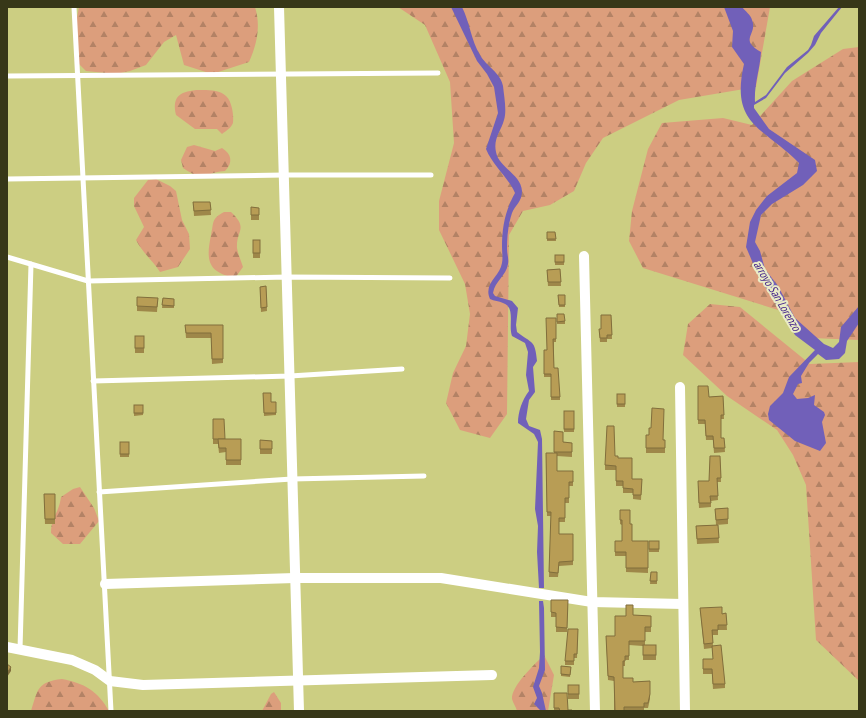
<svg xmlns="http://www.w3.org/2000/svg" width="866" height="718" font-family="'PT Sans Narrow',sans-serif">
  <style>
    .forest { fill: url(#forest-firs) }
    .water { fill: #7160b9 }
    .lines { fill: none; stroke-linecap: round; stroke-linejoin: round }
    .lane { stroke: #fff; stroke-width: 5 }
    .street { stroke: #fff; stroke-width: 10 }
    .wall { fill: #9e8749 }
    .shaded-wall { fill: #816e3c }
    .building { fill: #b89d55; stroke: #816e3c }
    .labels { text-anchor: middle; stroke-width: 4; stroke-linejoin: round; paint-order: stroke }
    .water-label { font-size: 12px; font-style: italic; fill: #3f1d89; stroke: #eaecc7 }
  </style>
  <defs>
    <pattern id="forest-firs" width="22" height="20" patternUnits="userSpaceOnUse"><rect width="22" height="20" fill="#dc9e7c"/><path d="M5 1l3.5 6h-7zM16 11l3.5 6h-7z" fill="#b38265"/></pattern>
  </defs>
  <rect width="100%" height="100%" fill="#ccce82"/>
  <g class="forest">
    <path d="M79,7H255C261,26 257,44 249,62L212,74L184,65L176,35L164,42L146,65L130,71L116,74L86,71L74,59L75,28Z"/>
    <polygon points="398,7 770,7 756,87 679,100 603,138 586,163 574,191 550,205 523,211 509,235 507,414 490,438 460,430 446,403 453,373 466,346 470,314 465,284 439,230 439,201 454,143 450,82 425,25"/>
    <polygon points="859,47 859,340 812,338 791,314 643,268 629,241 632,211 648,149 662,123 723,118 752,125 792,81 843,49"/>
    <path d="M196,90C206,90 219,89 226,96C232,101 234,116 233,123C231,128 226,131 222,134L217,129H195L176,115C172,97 179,92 196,90Z"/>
    <path d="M194,145L215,151L222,148C232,154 233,163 225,171C201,173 207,184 183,168L181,160L187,147Z"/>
    <path d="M156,179L170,186L176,191L182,220L189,234L190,249L178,267L160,272C153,261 142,252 136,240L144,227L134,206V198L148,180Z"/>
    <path d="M224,212H231C249,229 236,230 237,248C238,254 241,261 243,267L235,278C207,272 206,260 211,235C214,222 211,219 224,212Z"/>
    <polygon points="710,304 740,307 810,364 859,362 859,681 816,640 806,485 793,455 777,430 727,396 683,355 688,324"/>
    <path d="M80,487L94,508L99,521L80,544H63L51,533C51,517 59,513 61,497L73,489Z"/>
    <path d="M544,655L554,675L548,711H517C516,707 513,703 512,699C511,686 535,664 544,655Z"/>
    <path d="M62,679C84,683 98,691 109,711H31C38,689 37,682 62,679Z"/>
    <polygon points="274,692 281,703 281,711 262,711 271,694"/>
  </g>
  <g class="water">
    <path d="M451,7H462C470,23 471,40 480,55C486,66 501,73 503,86C504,96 507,111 504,120C501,131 493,139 496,152C499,168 521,174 522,191C522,202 515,205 512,213C508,225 507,237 507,249C507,254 509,259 508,264C506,276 495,281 493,293L495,296L512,301L518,308L516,325L517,332C532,344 535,339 537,361L533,367L535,392L529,400L526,419L529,426L540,430L542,439L544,588H539L537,552L538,526L535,509L538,442L534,434L518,423C518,412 522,400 529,391L526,375L528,352L525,343L512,336C508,326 516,307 503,303C499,301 494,301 490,299C483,283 500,277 502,263C503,258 502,252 502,247C502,227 505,211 515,193C508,177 493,166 486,149L498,113L494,87L487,74L477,61Z"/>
    <path d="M724,7H742C745,11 751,15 752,20C758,35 738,39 761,52C760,69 754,85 755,102L766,95L787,67L808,50L811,45L814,36L839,7H842L821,33L815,45L808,53L785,73L766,98L754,105V108L769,129L815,160L817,171L803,185L772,204L761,215L755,242L760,251L765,269L778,286L795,318L824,344L833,348L839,342L841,327L859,306V323L847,341L845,353L839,359L826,360L818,354L809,363L801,376L802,383L798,384L793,394L797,399L808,398L815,395L814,405L824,412L825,415L822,422L826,443L820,451L795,441L769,420L768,414L770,406L783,393L789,377L815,350L795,335L758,275L746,247L750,222L756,210L767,196L797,173L799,163C763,127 730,125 744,64L732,47L733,31Z"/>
    <polygon points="539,601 543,601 544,608 545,670 539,686 542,693 546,711 541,711 534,704 537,698 533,687 539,668 540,652"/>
  </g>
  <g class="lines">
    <g class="lane">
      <polyline points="74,7 111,711"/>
      <polyline points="7,76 438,73"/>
      <polyline points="7,179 284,175 431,175"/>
      <polyline points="7,257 88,281 287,277 450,278"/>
      <polyline points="93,381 290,376 402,369"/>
      <polyline points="99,492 292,479 424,476"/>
      <polyline points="20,649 31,264"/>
    </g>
    <g class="street">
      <polyline points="279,7 299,711"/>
      <polyline points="584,256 595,711"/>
      <polyline points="680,387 685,711"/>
      <polyline points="105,584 295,578 441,578 592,602 683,604"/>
      <polyline points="7,647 72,660 95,670 110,681 143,685 492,675"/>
    </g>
  </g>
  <g class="wall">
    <polygon points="193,202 210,202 211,215 194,216"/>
    <polygon points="251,207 259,208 259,220 251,220"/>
    <polygon points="547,232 555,232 556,241 547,241"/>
    <rect x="253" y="240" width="7" height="18"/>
    <rect x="555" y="255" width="9" height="10"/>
    <polygon points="560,269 561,286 548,286 547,270"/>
    <polygon points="266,286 267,311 261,312 260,287"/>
    <polygon points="558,295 565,295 565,307 559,307"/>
    <polygon points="158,298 157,312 137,311 137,306"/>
    <polygon points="163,298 174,299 174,308 162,308"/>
    <polygon points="557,314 565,321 565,324 557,324"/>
    <polygon points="611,315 612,339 607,339 607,342 600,342 599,329 601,329"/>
    <polygon points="556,318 556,342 554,342 554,368 560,397 560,400 551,400 551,377 544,377 544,350 547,350"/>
    <polygon points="185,325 223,325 223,363 212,364 211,338 186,338"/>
    <rect x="135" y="336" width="9" height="17"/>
    <polygon points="698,386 709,397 723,396 724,419 721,419 721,438 724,438 725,452 714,453 713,440 706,440 705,424 698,424"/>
    <polygon points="263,393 271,402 276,413 276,415 264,416"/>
    <rect x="617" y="394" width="8" height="13"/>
    <polygon points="134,405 143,405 143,415 134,416"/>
    <rect x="564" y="411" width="10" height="21"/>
    <polygon points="213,419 225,439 241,439 241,465 226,465 226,452 219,453 218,444 213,444"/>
    <polygon points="554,431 563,442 572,443 572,457 557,456 557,471 573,471 573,486 569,486 569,503 565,503 565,522 559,522 559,534 573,534 573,565 559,566 558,577 549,577 551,516 547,516 546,453 554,453"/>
    <polygon points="646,435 665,440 665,453 646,453"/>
    <polygon points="260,440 272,441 272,454 260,454"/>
    <rect x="120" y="442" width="9" height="15"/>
    <polygon points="615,456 618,458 632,479 642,479 641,500 633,499 633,493 623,493 623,486 616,486 616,470 605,470 605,465"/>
    <polygon points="720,456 721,482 717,482 718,500 711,501 711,507 699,508 698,486 709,481"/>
    <polygon points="44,494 55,494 55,524 45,524"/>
    <polygon points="728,508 728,524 716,525 715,509"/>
    <polygon points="620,510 630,524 632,541 648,541 648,573 626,572 626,556 615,556 615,541 622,541 622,525 620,524"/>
    <polygon points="718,525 719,543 697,544 696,526"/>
    <rect x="649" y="541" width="10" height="11"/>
    <polygon points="651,572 657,572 657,584 650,584"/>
    <polygon points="551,600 568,600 567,632 556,632 556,617 551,617"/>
    <polygon points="700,608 722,614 726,613 727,630 718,630 718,635 712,635 713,646 725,684 725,688 713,689 712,674 703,674 703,659 713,659 712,648 704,649"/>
    <polygon points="633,615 651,616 651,632 645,632 645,645 656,645 656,660 643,660 643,646 629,645 629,660 625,660 625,666 623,666 623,678 633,682 650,681 650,699 648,708 644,708 644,711 614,711 614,681 608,680 606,636 615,636 626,616"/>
    <polygon points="578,629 577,658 574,658 574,665 565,665 565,661"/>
    <polygon points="561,666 571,667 570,677 561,676"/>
    <polygon points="568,685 579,694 579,699 568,699"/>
    <polygon points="554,693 568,710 572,711 554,711"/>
  </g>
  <polygon class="shaded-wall" points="11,667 11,671 7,677 7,673"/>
  <g class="building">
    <polygon points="193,202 210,202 211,210 194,211"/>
    <polygon points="251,207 259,208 259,215 251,215"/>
    <polygon points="547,232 555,232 556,239 547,239"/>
    <rect x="253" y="240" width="7" height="13"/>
    <rect x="555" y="255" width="9" height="7"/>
    <polygon points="560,269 561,282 548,282 547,270"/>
    <polygon points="266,286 267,307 261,308 260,287"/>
    <polygon points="558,295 565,295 565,305 559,305"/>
    <polygon points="137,297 158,298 157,307 137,306"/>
    <polygon points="163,298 174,299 174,306 162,305"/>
    <polygon points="557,314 564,314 565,321 557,322"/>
    <polygon points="601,315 611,315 612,335 607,335 607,338 600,338 599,329 601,329"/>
    <polygon points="546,318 556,318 556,339 553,339 554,368 558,368 560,397 551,397 551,374 544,374 544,350 547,350"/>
    <polygon points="185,325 223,325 223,359 212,359 211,333 186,333"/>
    <rect x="135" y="336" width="9" height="12"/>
    <polygon points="698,386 708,386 709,397 723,396 724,415 721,415 721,438 724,438 725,448 714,448 713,436 706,436 705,420 698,420"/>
    <polygon points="263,393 271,393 271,402 276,402 276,413 264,413"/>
    <rect x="617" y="394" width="8" height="10"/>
    <rect x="134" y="405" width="9" height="8"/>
    <polygon points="652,408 664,409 663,440 665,440 665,448 646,448 646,435 649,435 649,428 651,428"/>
    <rect x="564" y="411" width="10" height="18"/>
    <polygon points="213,419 224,419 225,439 213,439"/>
    <polygon points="607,426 614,426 615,456 618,456 618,458 632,458 632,479 642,479 641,495 633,495 633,489 623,488 623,481 616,481 616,466 605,465"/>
    <polygon points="554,431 563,432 563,442 572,443 572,452 554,452"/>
    <polygon points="218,439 241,439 241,460 226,460 226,448 219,448"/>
    <polygon points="260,440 272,441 272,449 260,449"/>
    <rect x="120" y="442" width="9" height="12"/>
    <polygon points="546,453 557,453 557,471 573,471 573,482 569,482 569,498 565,498 565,518 559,518 559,534 573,534 573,561 559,562 558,573 549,572 551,512 547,512"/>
    <polygon points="710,456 720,456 721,478 717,478 718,496 710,496 711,503 699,503 698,481 709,481"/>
    <polygon points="44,494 55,494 55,519 45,519"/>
    <polygon points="728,508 728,519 716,520 715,509"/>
    <polygon points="620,510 630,510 630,524 632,524 632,541 648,541 648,568 626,568 626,552 615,552 615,541 622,541 622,520 620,520"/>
    <polygon points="718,525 719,538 697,539 696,526"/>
    <rect x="649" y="541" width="10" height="8"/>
    <polygon points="651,572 657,572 657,581 650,581"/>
    <polygon points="551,600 568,600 567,628 556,627 556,613 551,612"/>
    <polygon points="626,605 633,605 633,615 651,616 651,627 645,627 645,641 629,641 629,656 625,656 625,661 623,661 623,678 633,678 633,682 650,681 650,694 648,703 644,703 644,707 624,707 624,711 615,711 614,677 608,676 606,636 615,636 615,616 626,616"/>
    <polygon points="722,607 722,614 726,613 727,625 718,625 718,630 712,630 713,643 704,644 700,608"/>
    <polygon points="568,629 578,629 577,654 574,654 574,661 565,661"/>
    <rect x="643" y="645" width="13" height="10"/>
    <polygon points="721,645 725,684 713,684 712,669 703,669 703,659 713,659 712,646"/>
    <polygon points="7,664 11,667 7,673"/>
    <polygon points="561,666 571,667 570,675 561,674"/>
    <rect x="568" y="685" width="11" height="9"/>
    <polygon points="554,693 567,693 568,710 572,710 572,711 560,711 559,708 554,708"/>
  </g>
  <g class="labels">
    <g class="water-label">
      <text transform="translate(777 296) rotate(59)" y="4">arroyo San Lorenzo</text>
    </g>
  </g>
  <rect width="866" height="718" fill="none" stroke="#373718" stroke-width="16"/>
</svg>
